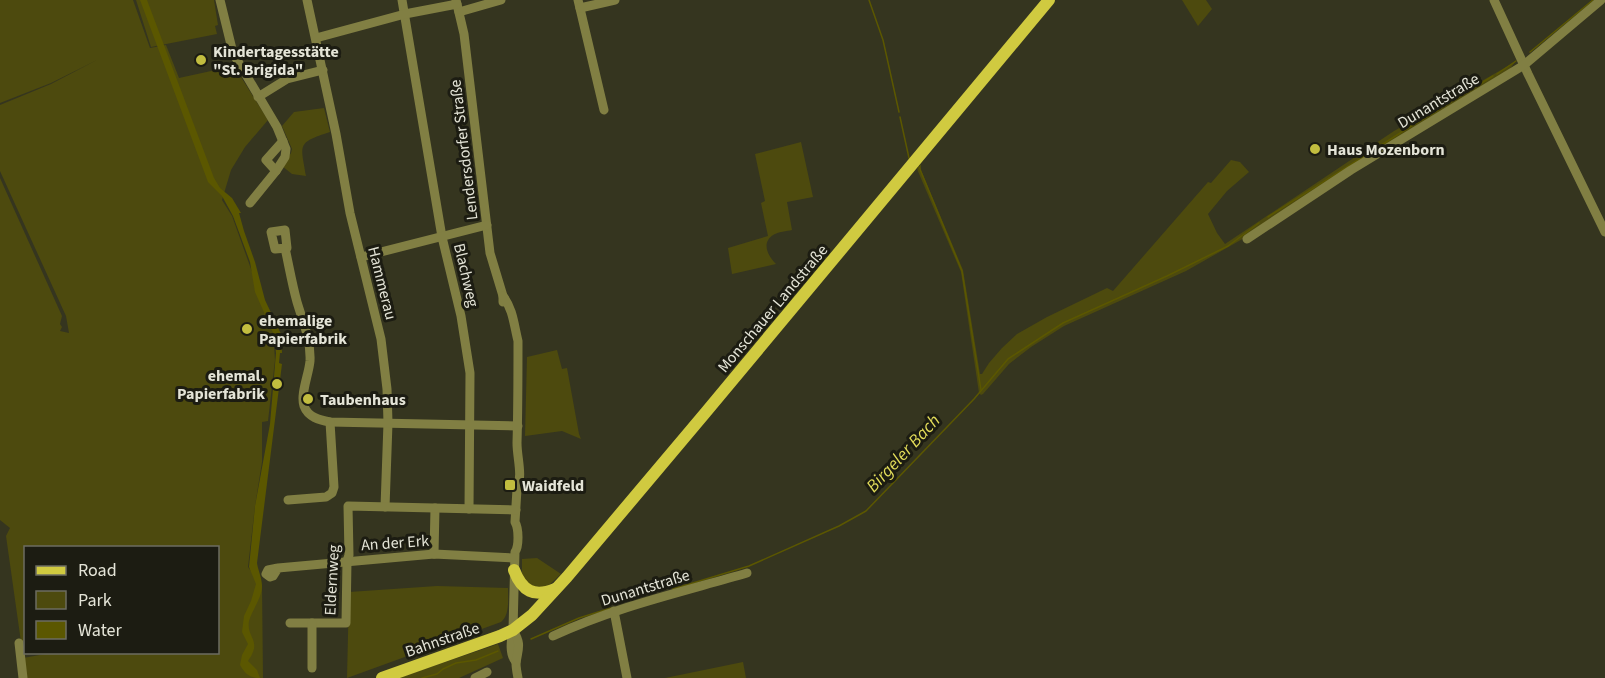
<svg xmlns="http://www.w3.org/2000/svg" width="1605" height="678" font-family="'Source Sans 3',sans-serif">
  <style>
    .green { fill: #4d4a0e }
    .water { fill: #5b5700 }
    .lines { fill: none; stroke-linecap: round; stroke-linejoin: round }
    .stream { stroke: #5b5700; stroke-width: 1.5 }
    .minor { stroke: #817f43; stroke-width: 9 }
    .major { stroke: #d0ca40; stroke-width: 12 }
    .poi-dot { fill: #c2bd3f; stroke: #1c1c12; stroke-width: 2 }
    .labels { text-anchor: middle; stroke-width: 6; stroke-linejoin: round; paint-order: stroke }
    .poi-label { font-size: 16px; font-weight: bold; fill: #e4e4d7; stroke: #1c1c12; text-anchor: start }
    .street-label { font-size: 16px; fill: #e4e4d7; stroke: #1c1c12 }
    .water-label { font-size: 18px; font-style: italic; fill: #e2dc59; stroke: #1c1c12 }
  </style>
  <rect width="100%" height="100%" fill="#35351f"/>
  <g class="green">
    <polygon points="0,0 133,0 150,48 166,45 179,78 234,66 268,120 245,147 231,170 222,200 232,216 273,330 275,360 268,421 262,422 262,462 255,506 248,567 262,585 263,678 26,678 23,658 51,653 218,652 218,548 26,548 26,641 21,642 6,536 10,528 0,520 0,178 62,316 60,324 62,327 60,331 69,333 66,316 0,171 0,105 51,84 97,60 51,83 0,103"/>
    <polygon points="136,0 214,0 218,25 215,26 217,34 151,47"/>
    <polygon points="1182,0 1206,0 1212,9 1198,26"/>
    <polygon points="1515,62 1510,69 1246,237 1186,271 1064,326 1031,347 1009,364 983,394 981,395 979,393 961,272 917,169 921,164 921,170 963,270 980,374 982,374 989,363 1002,348 1017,334 1047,317 1107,288 1113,291 1208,182 1211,183 1231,160 1240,162 1249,172 1227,191 1208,214 1217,233 1225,244 1394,131"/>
    <path d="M324,108L330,132C296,143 301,144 306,176L292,174L282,166L291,153L292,149L282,126L294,112Z"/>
    <path d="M801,142L813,197L787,202L792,230C787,231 778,232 773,235C761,243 768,256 776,264L732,274L728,248L768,236L761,203L765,201L755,154Z"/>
    <polygon points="557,350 562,369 567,368 579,434 581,439 562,431 525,436 527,357"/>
    <polygon points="537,558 561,574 547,587 533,589 522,577 522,559"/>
    <path d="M437,586L508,588C508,599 510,615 501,622L347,678L349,592Z"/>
    <polygon points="498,644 503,658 459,678 398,678"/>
    <polygon points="743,662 746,678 665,678"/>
  </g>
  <path class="water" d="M140,0H147L214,178L220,188L232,198L241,213H239L244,231L255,262L265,300L281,334L282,353H280L279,363L282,364L257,563C258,570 262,578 262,586C262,598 252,610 249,621C246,638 263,640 248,661L257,670L260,678C250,678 245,674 240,665L242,655L248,644L242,632L244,616L251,601L256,584L249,567L255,506L270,424L276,353L274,335L255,292L250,262L233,216L222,196L208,182Z"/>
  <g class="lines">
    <g class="stream">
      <polyline points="869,0 883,40 899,112"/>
      <polyline points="1530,52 1593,0"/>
      <polyline points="1497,74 1516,61"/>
      <polyline points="1444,106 1493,76"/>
      <polyline points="900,117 909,158"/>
      <polyline points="919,167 962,271 981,390"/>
      <polyline points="1268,217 1405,130 1440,109"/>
      <polyline points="673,589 749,566 839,526 866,511 974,399 1008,359 1063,323 1167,276 1228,246 1259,223"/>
      <polyline points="531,639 579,618 611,608"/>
      <polyline points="422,678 437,674 443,669 456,663 476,660 498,651"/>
    </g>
    <g class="minor">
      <polyline points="220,0 233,53 277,127 286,149 285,157 276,171 250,203"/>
      <polyline points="307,0 336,134 350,213 381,339 387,389 388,423 385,507"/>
      <polyline points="402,0 442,237 461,316 470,373 469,509"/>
      <polyline points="456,0 464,34 490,253 503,296 503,302"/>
      <polyline points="578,0 604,110"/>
      <polyline points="1494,0 1528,74 1605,232"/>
      <polyline points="580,8 615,0"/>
      <polyline points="459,12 501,0"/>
      <polyline points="316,38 405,14 457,4"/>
      <polyline points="258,97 287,79 323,70"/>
      <polyline points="276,171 266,160 283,141"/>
      <polygon points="285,230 287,248 275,249 271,232"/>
      <polyline points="1247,239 1351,170 1524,65 1601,0"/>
      <path d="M285,248C289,266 292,284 297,302C303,322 311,340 310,361C309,374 300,394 304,406C308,417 319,420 330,422L518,426"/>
      <polyline points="361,257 487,225"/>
      <path d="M503,296C513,309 514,325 518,341C518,375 518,409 517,443C517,458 523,475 517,489L515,522C519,529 519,546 515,552L513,630C511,641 509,654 516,662"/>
      <polyline points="288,500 326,497 332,493 334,487 330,422"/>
      <polyline points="434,554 435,508"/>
      <polyline points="278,568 273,576 270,577 266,574 268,570 278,568 434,554 514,558"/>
      <polyline points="614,611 627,678"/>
      <polyline points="290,623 346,623 347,561 349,555 348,506 516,510"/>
      <path d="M513,630C522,645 518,648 516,663C516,668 517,673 518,678"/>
      <path d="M553,636C615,607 682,592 747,573"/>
      <polyline points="19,643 23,678"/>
      <polyline points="312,668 312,623"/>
      <polyline points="475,678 487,672"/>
    </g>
    <g class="major">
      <path d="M514,570C522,591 534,598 555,589"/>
      <polyline points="382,678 500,636 513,630 532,615 567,577 706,412 1049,0"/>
    </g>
  </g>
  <g class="poi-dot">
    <circle cx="201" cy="60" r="6"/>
    <circle cx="1315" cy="149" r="6"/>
    <circle cx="247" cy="329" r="6"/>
    <circle cx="277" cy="384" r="6"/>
    <circle cx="308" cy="399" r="6"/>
    <rect x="504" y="479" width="12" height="12" rx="3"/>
  </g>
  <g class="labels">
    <g class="poi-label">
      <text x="213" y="57">Kindertagesstätte<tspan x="213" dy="18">"St. Brigida"</tspan></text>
      <text x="1327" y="155">Haus Mozenborn</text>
      <text x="259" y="326">ehemalige<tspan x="259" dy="18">Papierfabrik</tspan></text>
      <text x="265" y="381" text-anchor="end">ehemal.<tspan x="265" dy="18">Papierfabrik</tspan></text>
      <text x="320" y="405">Taubenhaus</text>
      <text x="522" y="491">Waidfeld</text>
    </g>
    <g class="street-label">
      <text transform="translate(1438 100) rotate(-31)" y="6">Dunantstraße</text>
      <text transform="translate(463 150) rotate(-97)" y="6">Lendersdorfer Straße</text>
      <text transform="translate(467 275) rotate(77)" y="6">Blachweg</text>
      <text transform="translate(383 283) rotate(76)" y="6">Hammerau</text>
      <text transform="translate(772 308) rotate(-50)" y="6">Monschauer Landstraße</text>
      <text transform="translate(395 542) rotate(-4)" y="6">An der Erk</text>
      <text transform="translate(331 580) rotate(-87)" y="6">Eldernweg</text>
      <text transform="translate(645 587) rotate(-17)" y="6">Dunantstraße</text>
      <text transform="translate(442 639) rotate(-19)" y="6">Bahnstraße</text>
    </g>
    <g class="water-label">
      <text transform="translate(903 453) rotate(-47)" y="6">Birgeler Bach</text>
    </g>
  </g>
  <rect x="24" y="546" width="195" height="108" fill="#1c1c12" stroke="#6c6c61" stroke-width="1.5"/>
  <rect x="36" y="566" width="30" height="9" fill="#d0ca40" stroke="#6c6c61" stroke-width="1.5"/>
  <text x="78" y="576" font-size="18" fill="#e4e4d7">Road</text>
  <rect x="36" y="591" width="30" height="18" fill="#4d4a0e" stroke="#6c6c61" stroke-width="1.5"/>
  <text x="78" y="606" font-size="18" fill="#e4e4d7">Park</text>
  <rect x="36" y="621" width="30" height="18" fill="#5b5700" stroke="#6c6c61" stroke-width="1.5"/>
  <text x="78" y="636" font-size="18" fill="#e4e4d7">Water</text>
</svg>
